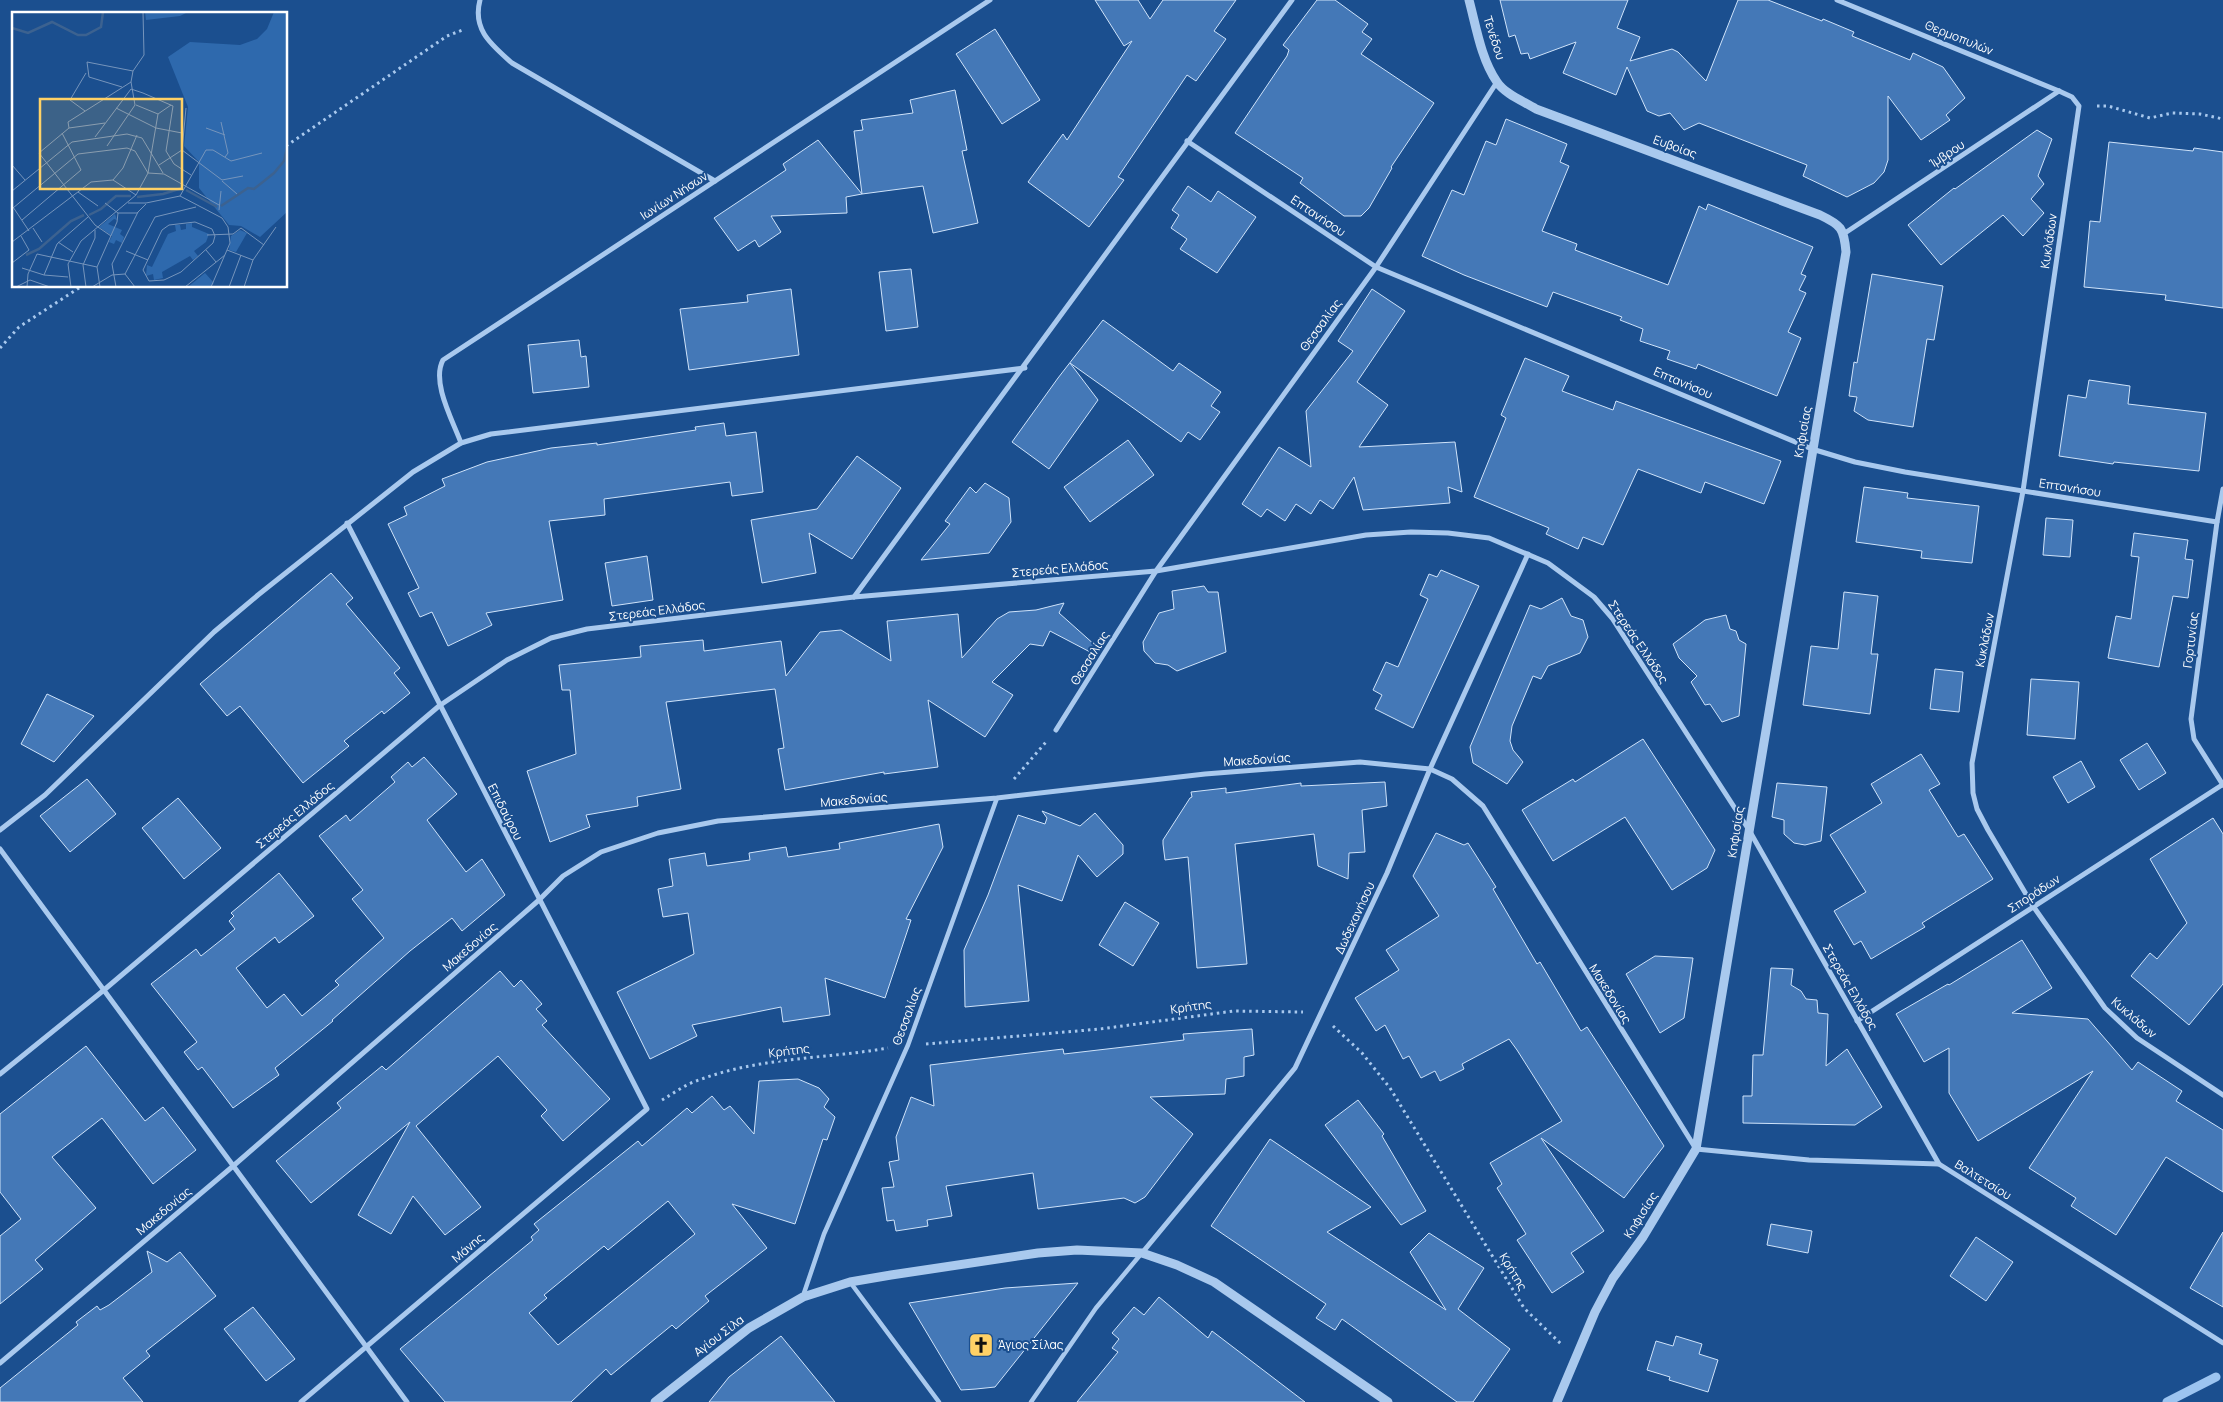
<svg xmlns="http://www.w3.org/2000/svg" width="2223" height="1402" font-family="Manrope,sans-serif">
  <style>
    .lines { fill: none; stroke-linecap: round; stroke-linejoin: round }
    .stream { stroke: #9cc4f0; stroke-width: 9 }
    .building { fill: #4478b7; stroke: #cfe3fa; fill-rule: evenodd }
    .path { stroke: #a9c9ee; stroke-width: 3; stroke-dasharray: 2.5 4; stroke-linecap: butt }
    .pedestrian { stroke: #a9c9ee; stroke-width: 4.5 }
    .minor { stroke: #a9c9ee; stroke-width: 5 }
    .tertiary { stroke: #a9c9ee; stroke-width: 9 }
    .labels { text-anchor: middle; stroke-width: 4; stroke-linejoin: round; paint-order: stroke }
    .street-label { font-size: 12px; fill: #fff; stroke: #1b4f8f }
    .poi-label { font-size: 12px; fill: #fff; stroke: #1b4f8f; text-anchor: start }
    .inset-river { fill: none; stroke: #3c6290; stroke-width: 2.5 }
    .inset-road { fill: none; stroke: #7695bc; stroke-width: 1 }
    .view { fill: #ffd166; fill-opacity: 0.15; stroke: #ffd166; stroke-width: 2.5 }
    .inset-edge { fill: none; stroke: #fff; stroke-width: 2.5 }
  </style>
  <rect width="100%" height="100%" fill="#1b4f8f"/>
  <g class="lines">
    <polyline class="stream" points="2167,1402 2216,1377"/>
  </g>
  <g class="building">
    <polygon points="1095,0 1138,0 1150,19 1163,0 1236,0 1214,31 1226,39 1196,81 1187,75 1118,177 1124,180 1089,227 1028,182 1063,134 1067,140 1132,41 1124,46"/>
    <polygon points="1317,0 1335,0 1368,24 1362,32 1372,39 1361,54 1434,103 1391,167 1392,168 1369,208 1361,216 1344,216 1300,183 1303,178 1235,133 1287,56 1289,50 1283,45"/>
    <polygon points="1500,0 1628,0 1617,28 1640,37 1630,61 1672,49 1678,52 1706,81 1738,0 1768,0 1822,21 1823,19 1854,32 1852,36 1910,60 1913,53 1943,67 1965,98 1946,115 1950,120 1921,140 1888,96 1888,160 1884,172 1874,183 1847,197 1803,176 1807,165 1699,123 1684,130 1670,113 1659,116 1647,111 1627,67 1616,95 1563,73 1576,42 1530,59 1528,53 1521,54 1515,35 1509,37"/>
    <polygon points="995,29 1040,100 1002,124 956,54"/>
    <polygon points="955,90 967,150 962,151 978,223 933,233 923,186 862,194 854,131 863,130 861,120 913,113 910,100"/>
    <polygon points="1506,119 1567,144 1560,162 1569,166 1542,231 1577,244 1575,250 1668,285 1699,206 1706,210 1708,204 1813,247 1801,274 1806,276 1799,290 1806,293 1788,332 1801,338 1777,396 1698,364 1696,369 1667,359 1670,351 1640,341 1643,329 1620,320 1622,317 1553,292 1547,307 1464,275 1422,256 1452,190 1464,195 1486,141 1496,145"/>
    <polygon points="2037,130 2052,139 2038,176 2044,184 2031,199 2044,213 2023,236 2003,215 1941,265 1908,225 1954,188 1955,189"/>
    <polygon points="818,140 862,194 846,197 847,213 771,216 781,232 759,247 755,240 738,251 714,218 786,170 783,164"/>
    <polygon points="2109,142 2193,151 2194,148 2223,152 2223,308 2165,300 2166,295 2084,287 2090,221 2100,222"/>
    <polygon points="1188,186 1211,202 1218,191 1256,217 1217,273 1180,249 1187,239 1171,228 1179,215 1172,210"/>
    <polygon points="911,269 918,327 886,331 879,272"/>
    <polygon points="1872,274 1943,286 1934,340 1927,339 1913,427 1868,420 1854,411 1857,397 1849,396 1854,362 1857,363"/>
    <polygon points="791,289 799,355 689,370 680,309 748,302 747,295"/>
    <polygon points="1372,289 1405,311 1357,382 1388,405 1359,447 1455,442 1462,492 1448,487 1450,503 1363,510 1354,477 1333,509 1320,500 1311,514 1296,504 1285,521 1267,509 1261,517 1242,504 1279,447 1311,467 1306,411 1353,351 1338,341"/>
    <polygon points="1103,320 1173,371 1179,363 1221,392 1211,406 1220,412 1200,440 1188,432 1181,442 1070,363 1098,400 1049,469 1012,442 1058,378"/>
    <polygon points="579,340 581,357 586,356 589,387 533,393 528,345"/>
    <polygon points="1525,358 1569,376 1562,391 1613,410 1616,401 1781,461 1764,504 1705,482 1701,493 1638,469 1603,545 1583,537 1578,549 1546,534 1549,528 1474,497 1506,418 1501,415"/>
    <polygon points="2089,380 2130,386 2128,404 2206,413 2199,471 2114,462 2113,464 2059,456 2068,395 2086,398"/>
    <polygon points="724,423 726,436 756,432 763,492 732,496 730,482 604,499 605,515 549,521 563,600 486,613 492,625 448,646 432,612 420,617 408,593 419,588 388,524 407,515 404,507 445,486 442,479 487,462 551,448 597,443 597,445 696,430 695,427"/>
    <polygon points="1128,440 1154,475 1090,522 1064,487"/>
    <polygon points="857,456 901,488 852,559 809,533 816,573 762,583 751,520 817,509"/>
    <polygon points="985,483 1009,498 1011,522 989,553 921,560 950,524 945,521 970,487 976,493"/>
    <polygon points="1864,487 1908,493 1907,498 1979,506 1972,563 1921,558 1922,551 1856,542"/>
    <polygon points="2046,518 2073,520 2070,557 2043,555"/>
    <polygon points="2134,533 2188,540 2185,559 2193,560 2188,598 2173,596 2159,667 2108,658 2116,616 2131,619 2139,557 2131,556"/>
    <polygon points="647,556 653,600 612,606 605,563"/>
    <polygon points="1441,570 1479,586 1413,728 1375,709 1382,695 1373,690 1386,662 1398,667 1428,599 1420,595 1429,574 1437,577"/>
    <polygon points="331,573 353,598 346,604 400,668 394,673 410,693 384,714 382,711 344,741 349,746 303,783 240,706 227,716 200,684"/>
    <polygon points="1204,586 1208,592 1218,592 1226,652 1177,671 1168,665 1155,663 1144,651 1143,642 1159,613 1174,609 1172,591"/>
    <polygon points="1844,592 1878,596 1871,654 1878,654 1870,714 1803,705 1811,646 1838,649"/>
    <polygon points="1562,598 1571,616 1583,620 1588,637 1580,653 1548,666 1541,679 1533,676 1512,726 1510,741 1513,750 1523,762 1507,784 1473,763 1470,747 1530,605 1541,609"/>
    <polygon points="1064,603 1059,613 1096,646 1092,653 1050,631 1043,646 1030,644 992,682 1013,695 985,737 928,700 938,767 884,774 884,772 785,790 778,749 784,748 775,689 666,702 681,789 637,797 638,806 586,815 590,827 550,842 527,771 576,754 570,690 562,690 559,665 641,657 640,646 703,640 704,651 781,641 786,676 820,632 841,630 891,661 887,621 958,614 962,658 997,619 1009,612 1036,610"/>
    <polygon points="1726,615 1730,629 1736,631 1739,640 1746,644 1739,716 1722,722 1710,704 1705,705 1691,682 1697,676 1679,658 1673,644 1705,620"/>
    <polygon points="1935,669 1963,672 1959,712 1930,709"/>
    <polygon points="2031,679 2079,682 2075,739 2027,735"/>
    <polygon points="47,694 94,716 54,762 21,744"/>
    <polygon points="1643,739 1715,850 1707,868 1672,890 1625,817 1553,861 1522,810 1573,779 1575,782"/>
    <polygon points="2147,743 2166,773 2139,790 2120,760"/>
    <polygon points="1921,754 1940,784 1929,790 1958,837 1964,834 1993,879 1922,923 1925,927 1871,959 1861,941 1854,945 1834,911 1866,892 1830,835 1882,803 1871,784"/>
    <polygon points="424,757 457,794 427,820 466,872 482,859 505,895 462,931 452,918 410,951 332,1020 333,1021 275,1068 279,1075 233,1108 202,1067 198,1070 184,1052 197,1042 151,984 196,949 201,956 235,929 229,921 234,916 231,913 279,873 314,916 279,943 275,937 236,968 267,1008 284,994 302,1016 339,985 335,981 384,938 352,899 363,890 319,836 346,815 350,821 395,782 391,777 408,762 412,767"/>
    <polygon points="2081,761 2095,787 2068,803 2053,777"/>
    <polygon points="87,779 116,814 70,852 40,816"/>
    <polygon points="1385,782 1387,806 1362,810 1365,852 1349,853 1348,879 1318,866 1314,834 1235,844 1247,964 1197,968 1188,857 1165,860 1163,844 1163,840 1190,798 1192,797 1191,792 1226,788 1226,793 1301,783 1301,786"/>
    <polygon points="1777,783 1827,787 1821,841 1805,845 1794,843 1784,834 1784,820 1772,817"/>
    <polygon points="178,798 221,848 184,879 142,828"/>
    <polygon points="1042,811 1080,826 1095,813 1123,845 1123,854 1097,877 1078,855 1062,901 1018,885 1029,1001 965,1007 964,950 988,895 1018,815 1045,824 1047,818"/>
    <polygon points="2213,818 2223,834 2223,984 2189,1025 2131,976 2150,953 2157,959 2187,923 2150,859"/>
    <polygon points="939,824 943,847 906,919 911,920 885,998 825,978 830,1015 783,1022 781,1007 692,1025 697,1036 650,1059 617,992 694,954 688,913 663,917 658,889 673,886 669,859 705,853 707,866 750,860 749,853 786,847 788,857 840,849 839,843"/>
    <polygon points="1436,833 1464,845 1468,843 1496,887 1493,889 1537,964 1540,962 1581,1031 1587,1027 1664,1146 1624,1198 1541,1138 1604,1231 1571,1253 1584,1272 1552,1293 1517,1240 1526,1234 1497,1188 1502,1184 1490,1163 1562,1121 1517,1050 1509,1039 1462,1064 1464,1069 1440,1081 1435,1071 1421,1078 1409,1056 1403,1059 1385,1025 1376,1031 1355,998 1399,970 1386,950 1439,916 1413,876"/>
    <polygon points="1125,902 1159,923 1133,966 1099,945"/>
    <polygon points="2022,940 2052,988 2012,1013 2088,1019 2132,1070 2138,1062 2182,1091 2176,1101 2223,1130 2223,1192 2166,1157 2116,1235 2071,1206 2076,1198 2029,1168 2093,1071 1978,1141 1949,1093 1949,1048 1924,1062 1896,1014 1948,984 1949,985"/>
    <polygon points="1655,956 1693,958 1684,1018 1660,1033 1626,974"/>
    <polygon points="1771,968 1793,969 1791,985 1801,991 1806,999 1817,1000 1818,1013 1828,1014 1826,1066 1847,1049 1882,1107 1855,1125 1743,1123 1743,1096 1752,1096 1753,1055 1763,1055"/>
    <polygon points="500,971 514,987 521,980 542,1004 536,1009 547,1021 542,1025 610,1099 563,1141 541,1116 547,1110 498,1056 416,1126 481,1207 445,1235 413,1196 391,1234 358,1215 410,1122 311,1203 276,1161 341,1108 337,1103 382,1066 386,1070"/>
    <polygon points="1252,1029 1254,1055 1244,1057 1244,1076 1226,1079 1225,1094 1150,1097 1193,1134 1145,1197 1135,1203 1124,1198 1038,1209 1033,1173 946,1186 952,1216 927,1220 928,1226 896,1231 894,1220 887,1221 882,1188 894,1187 889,1162 899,1160 896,1137 911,1097 934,1106 930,1065 1063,1049 1064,1054 1184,1040 1183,1034"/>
    <polygon points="86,1046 145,1121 163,1107 196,1150 153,1184 102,1118 52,1157 96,1208 35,1260 43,1269 0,1304 0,1236 21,1219 0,1192 0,1114"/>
    <path d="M798,1079L819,1088L829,1099L824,1107L835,1117L827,1140L823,1139L795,1224L732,1204L767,1248L705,1296L709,1301L676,1329L672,1325L611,1375L606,1369L571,1402H445L400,1349L533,1240L531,1237L539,1230L534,1224L638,1141L642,1146L687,1108L692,1113L712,1096L724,1110L730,1106L754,1134L759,1081ZM668,1201L695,1234L558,1345L529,1313L547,1298L544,1295L604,1246L608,1250Z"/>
    <polygon points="1358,1100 1384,1134 1382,1136 1426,1211 1401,1225 1325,1125"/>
    <polygon points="1270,1139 1371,1207 1327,1232 1446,1310 1410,1252 1429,1233 1484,1268 1458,1309 1510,1349 1473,1402 1457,1402 1342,1319 1335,1330 1316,1318 1326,1304 1211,1226"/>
    <polygon points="1771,1224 1812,1231 1808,1253 1767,1245"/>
    <polygon points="2223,1232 2223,1307 2190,1288"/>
    <polygon points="1976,1237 2013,1262 1986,1301 1950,1276"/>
    <polygon points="147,1251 167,1262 180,1252 216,1296 146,1351 150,1356 123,1378 143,1402 0,1402 0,1388 78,1325 76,1322 97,1306 100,1310 109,1305 152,1272"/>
    <polygon points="1078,1283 995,1387 976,1389 961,1390 909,1303 1005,1288"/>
    <polygon points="1159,1297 1208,1338 1212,1331 1305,1402 1077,1402 1118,1352 1112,1348 1119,1339 1112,1333 1134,1307 1144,1315"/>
    <polygon points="253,1307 295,1359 266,1381 224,1329"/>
    <polygon points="781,1336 835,1402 709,1402 729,1377"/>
    <polygon points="1676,1336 1702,1344 1699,1354 1718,1360 1708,1392 1669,1380 1670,1377 1647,1370 1656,1341 1673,1346"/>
  </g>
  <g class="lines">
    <g class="path">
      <polyline points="2097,106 2108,106 2150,118 2172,113 2200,114 2223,119"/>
      <polyline points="286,146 447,36 465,29"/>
      <polyline points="0,348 19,327 82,286"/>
      <polyline points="1014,779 1046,742"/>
      <polyline points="1333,1026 1362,1053 1390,1088 1524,1308 1561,1344"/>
      <polyline points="926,1044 1100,1029 1234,1011 1303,1012"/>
      <path d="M662,1100C674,1093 686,1084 699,1080C760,1057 825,1059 888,1048"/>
    </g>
    <g class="pedestrian">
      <polyline points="850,1282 939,1402"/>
      <polyline points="803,1296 824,1234 908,1045 997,798"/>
      <polyline points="1031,1402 1096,1308 1141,1254"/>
    </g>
    <g class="minor">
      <path d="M480,0C472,30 492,45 512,63L715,181"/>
      <polyline points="1837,0 2059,91 2072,97 2079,106 2023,491 1972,763 1973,793 1977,809 1988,830 2033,906 2105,1008 2137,1038 2223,1095"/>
      <polyline points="1187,141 1376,267 1812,449 1855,462 1905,472 2217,522"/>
      <polyline points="1845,233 2059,91"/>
      <path d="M461,443C453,421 431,382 443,360L990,0"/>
      <polyline points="2223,489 2217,522 2191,719 2194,739 2223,785"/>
      <path d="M854,597C1001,399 1145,198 1292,0"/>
      <polyline points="1056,730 1156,571 1376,267 1497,82"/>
      <polyline points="0,830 45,795 214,632 258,595 413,472 461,443 491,434 1025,368"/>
      <polyline points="0,849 407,1402"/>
      <polyline points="1857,1021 2222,785"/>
      <polyline points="0,1074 104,990 439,706 507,660 551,638 587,629 854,597 1156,571 1366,535 1411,532 1448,533 1489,538 1548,563 1594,597 1612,618 1749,830 1939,1164"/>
      <polyline points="1142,1253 1295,1068 1387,873 1430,769 1528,554"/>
      <polyline points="0,1363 232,1167 539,900 563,876 601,852 658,833 718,821 997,798 1205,774 1360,762 1430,769 1452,779 1483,806 1696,1149 1809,1160 1939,1164 2223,1343"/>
      <polyline points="301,1402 647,1109 347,523"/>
    </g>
    <g class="tertiary">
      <path d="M1469,0C1476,26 1481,59 1497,82C1505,94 1523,101 1536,109L1820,215C1841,225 1844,228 1846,252L1696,1149L1643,1237L1613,1278L1595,1312L1557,1402"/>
      <polyline points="655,1402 749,1328 803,1297 850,1282 891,1275 1038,1253 1077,1250 1142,1253 1177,1265 1214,1282 1388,1402"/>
    </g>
  </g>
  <defs>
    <symbol id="church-square" viewBox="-11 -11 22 22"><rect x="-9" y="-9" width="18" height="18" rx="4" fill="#ffd166" stroke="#1b4f8f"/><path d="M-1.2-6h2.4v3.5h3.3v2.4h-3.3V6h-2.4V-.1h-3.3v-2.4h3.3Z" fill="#111"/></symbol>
  </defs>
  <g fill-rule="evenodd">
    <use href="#church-square" x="967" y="1331" width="28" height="28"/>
  </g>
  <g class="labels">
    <g class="street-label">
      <text transform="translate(1494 38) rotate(72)" y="4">Τενέδου</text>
      <text transform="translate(1959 38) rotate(22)" y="4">Θερμοπυλών</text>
      <text transform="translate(1675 147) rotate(20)" y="4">Ευβοίας</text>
      <text transform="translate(1947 154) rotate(-33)" y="4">Ίμβρου</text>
      <text transform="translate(674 196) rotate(-33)" y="4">Ιωνίων Νήσων</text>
      <text transform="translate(1318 216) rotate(34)" y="4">Επτανήσου</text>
      <text transform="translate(2049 241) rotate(-82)" y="4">Κυκλάδων</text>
      <text transform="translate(1321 325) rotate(-54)" y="4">Θεσσαλίας</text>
      <text transform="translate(1683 383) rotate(23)" y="4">Επτανήσου</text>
      <text transform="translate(1803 432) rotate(-80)" y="4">Κηφισίας</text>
      <text transform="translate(2070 488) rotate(9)" y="4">Επτανήσου</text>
      <text transform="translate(1060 569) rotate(-5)" y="4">Στερεάς Ελλάδος</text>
      <text transform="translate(657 611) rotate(-7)" y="4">Στερεάς Ελλάδος</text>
      <text transform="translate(1985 640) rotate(-79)" y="4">Κυκλάδων</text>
      <text transform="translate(2191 640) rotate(-83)" y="4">Γορτυνίας</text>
      <text transform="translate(1638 642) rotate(56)" y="4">Στερεάς Ελλάδος</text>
      <text transform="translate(1090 658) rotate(-58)" y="4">Θεσσαλίας</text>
      <text transform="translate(1257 760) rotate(-4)" y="4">Μακεδονίας</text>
      <text transform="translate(854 800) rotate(-5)" y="4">Μακεδονίας</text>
      <text transform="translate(505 812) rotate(63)" y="4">Επιδαύρου</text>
      <text transform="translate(295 815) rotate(-40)" y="4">Στερεάς Ελλάδος</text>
      <text transform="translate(1736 832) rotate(-81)" y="4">Κηφισίας</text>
      <text transform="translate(2034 894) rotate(-33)" y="4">Σποράδων</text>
      <text transform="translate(1355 918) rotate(-65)" y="4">Δωδεκανήσου</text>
      <text transform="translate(470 947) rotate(-41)" y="4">Μακεδονίας</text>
      <text transform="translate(1850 987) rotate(60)" y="4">Στερεάς Ελλάδος</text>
      <text transform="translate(1610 994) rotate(58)" y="4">Μακεδονίας</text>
      <text transform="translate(1191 1007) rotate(-8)" y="4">Κρήτης</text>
      <text transform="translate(907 1016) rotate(-70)" y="4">Θεσσαλίας</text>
      <text transform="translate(2134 1018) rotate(41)" y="4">Κυκλάδων</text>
      <text transform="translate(789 1051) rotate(-7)" y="4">Κρήτης</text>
      <text transform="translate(1983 1180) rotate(32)" y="4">Βαλτετσίου</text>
      <text transform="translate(164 1211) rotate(-40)" y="4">Μακεδονίας</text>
      <text transform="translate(1641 1215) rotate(-58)" y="4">Κηφισίας</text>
      <text transform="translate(468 1248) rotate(-41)" y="4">Μάνης</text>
      <text transform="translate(1513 1272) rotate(59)" y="4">Κρήτης</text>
      <text transform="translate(719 1336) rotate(-37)" y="4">Αγίου Σίλα</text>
    </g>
    <g class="poi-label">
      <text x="998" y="1349">Άγιος Σίλας</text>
    </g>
  </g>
  <g transform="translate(12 12)">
    <rect width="275" height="275" fill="#1b4f8f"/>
    <path d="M133,0H176L168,4L134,8ZM262,0H275V200L248,225L229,214L217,213L187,176V150L172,134L176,95L156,45L178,30L228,33L245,27L255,17ZM103,202L105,208L102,207L96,212L110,218L108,222L112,225L110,231L104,228L102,232L97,230L100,224L87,215ZM180,211V215L197,222L194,230L182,239L186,244L181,248L178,244L150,260L151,266L142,268L141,262L134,264L135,253L140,255L156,222L164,219L163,213H168L169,218L174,217V212ZM228,218L235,221L224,240L217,238L219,224ZM193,261L202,271L198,275H176Z" fill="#2e69ad"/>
    <path class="inset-river" d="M0,16L16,21L40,10L66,23H74L89,15L91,0M174,178L205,195M125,185L151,182L170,176M209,194L236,176L242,177L262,161L272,149L275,136M77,203L89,197L104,184H119M14,243L27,237L59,209L72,203"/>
    <path class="inset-road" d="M110,75L77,65L75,50L121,59M123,93L119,70L121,59L132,43L131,0M124,93L146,102M104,96L144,116L170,121M174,96L170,138L210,168L231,164M73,99L58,88L74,61M146,102L159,93M209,110L216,141L213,145M93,111L57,116L27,141L83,213L99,224M57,116L56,110L119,70M194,116L213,123M83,125L119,77L131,81L161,94L154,139L162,152L179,163M95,134L123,93M0,153L13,168M147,153L170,138M101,168L111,156L125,123M210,169L225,182M0,179L60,130L115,122L130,126L151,161M66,180L86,194M168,184L194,138H201L219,149L250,141M93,191L106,201H125L134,192M116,191H134L168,184L210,206L216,215L218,231L199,275M1,195L17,219M1,196L66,142L115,136L123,139L136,161L152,162L207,193M207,198L209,179M10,208L69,158L50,121M183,210L200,217L203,224L201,231L169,260L152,268L137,269L131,258L150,218L157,213ZM21,216L30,230M195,223L221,222L229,216L252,233M0,230L79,170L101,168L124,183L136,161L146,102M46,230L61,240M194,238L204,250M215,238L241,248M114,239L136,248M0,251L17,238L9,224M10,256L32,263L56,265M113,262L143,205L184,195M113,262L123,275M32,263L45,232L76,205M4,275L18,268L38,275M15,275L16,262L25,242L85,255M59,275L56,252L69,229L124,183M74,275L71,253L83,226V218M80,275L100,263L113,262M88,275L85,255L105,210L106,201M104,275L100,252L126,200M173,275L213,243M217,275L229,243M232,275L241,248L264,215"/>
    <path class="view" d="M28,87H170V177H28Z"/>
    <rect width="275" height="275" class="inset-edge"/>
  </g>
</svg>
